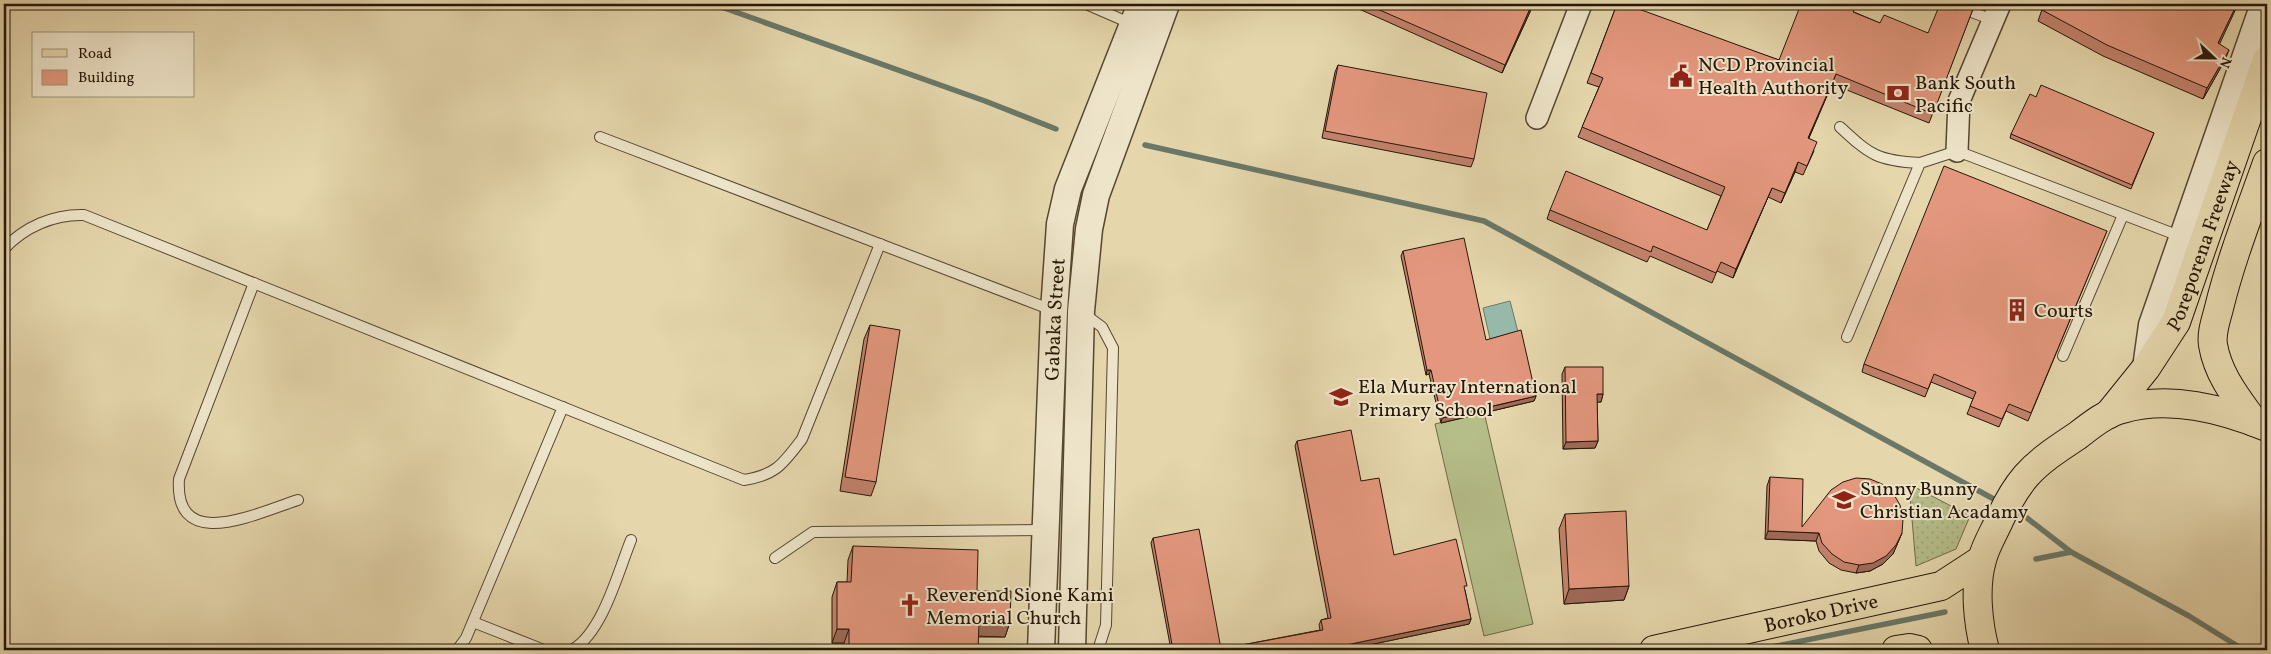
<svg xmlns="http://www.w3.org/2000/svg" width="2271" height="654" font-family="Vollkorn,serif">
  <style>
    .grass { fill: url(#grass-dots); stroke: #6d6a48 }
    .pitch { fill: #b5bd89; stroke: #6d6a48 }
    .water { fill: #96b9aa; stroke: #697868 }
    .lines { fill: none; stroke-linecap: round; stroke-linejoin: round }
    .stream { stroke: #697868; stroke-width: 5.5 }
    .service-casing { stroke: #554730; stroke-width: 12 }
    .minor-casing { stroke: #554730; stroke-width: 24 }
    .tertiary-casing { stroke: #554730; stroke-width: 29 }
    .primary-casing { stroke: #251706; stroke-width: 30 }
    .trunk-casing { stroke: #251706; stroke-width: 30 }
    .service { stroke: #eee4c9; stroke-width: 10 }
    .minor { stroke: #eee4c9; stroke-width: 21 }
    .tertiary { stroke: #eee4c9; stroke-width: 26 }
    .primary { stroke: #e5d6ac; stroke-width: 28 }
    .trunk { stroke: #e5d6ac; stroke-width: 28 }
    .wall { fill: #c3826c; stroke: #251706 }
    .shaded-wall { fill: #9f6a58; stroke: #251706 }
    .building { fill: #e3977e; stroke: #251706 }
    .labels { text-anchor: middle; stroke-width: 4; stroke-linejoin: round; paint-order: stroke }
    .poi-label { font-size: 20px; fill: #251706; stroke: #eee4c9; text-anchor: start }
    .street-label { font-size: 20px; fill: #251706; stroke: #eee4c9 }
  </style>
  <defs>
    <pattern id="grass-dots" width="8" height="8" patternUnits="userSpaceOnUse" patternTransform="scale(1.25)"><rect width="8" height="8" fill="#b5bd89"/><path d="M2 2h.1M6 6h.1" fill="none" stroke="#9ca275" stroke-width="1.8" stroke-linecap="round"/></pattern>
  </defs>
  <rect width="100%" height="100%" fill="#e5d6ac"/>
  <filter id="stains"><feTurbulence type="fractalNoise" baseFrequency=".004" numOctaves="4"/><feColorMatrix values="0 0 0 0 .2 0 0 0 0 .09 0 0 0 0 .02 0 0 0 .5 -.17"/></filter>
  <radialGradient id="worn" r=".72"><stop offset=".6" stop-color="#630" stop-opacity="0"/><stop offset="1" stop-color="#630" stop-opacity=".3"/></radialGradient>
  <polygon class="grass" points="1909,484 1970,516 1956,549 1916,566"/>
  <polygon class="pitch" points="1484,412 1533,624 1484,636 1435,424"/>
  <polygon class="water" points="1510,301 1518,332 1490,339 1483,308"/>
  <g class="lines">
    <g class="stream">
      <polyline points="713,4 985,101 1056,129"/>
      <polyline points="1145,145 1484,221 2001,503"/>
      <polyline points="2013,510 2027,518 2071,552 2189,616 2244,650"/>
      <polyline points="2036,559 2071,552"/>
      <polyline points="1757,650 1945,612"/>
    </g>
    <defs>
      <g id="service">
        <polyline points="1086,4 1132,24"/>
        <polyline points="1950,4 1993,20"/>
        <path d="M1840,127C1870,155 1878,161 1920,163"/>
        <polyline points="600,137 1052,310"/>
        <path d="M4,249C24,227 54,214 84,215L744,480C776,475 783,464 802,439L880,244"/>
        <path d="M254,283L179,479C174,555 259,512 298,500"/>
        <polyline points="1083,313 1102,327 1113,348 1106,625 1098,650"/>
        <polyline points="1847,337 1920,163 1957,151 2182,237"/>
        <polyline points="2063,356 2123,215"/>
        <polyline points="775,558 813,532 1045,530"/>
        <polyline points="473,622 544,650"/>
        <polyline points="457,650 466,638 563,407"/>
        <path d="M572,650C603,632 618,572 631,540"/>
      </g>
      <g id="minor">
        <polyline points="1537,118 1581,4"/>
        <polyline points="1957,151 1959,101 2000,4"/>
      </g>
      <g id="tertiary">
        <polyline points="2146,368 2152,325 2264,4"/>
        <path id="s1" d="M1041,650L1054,311L1060,224L1068,189L1141,4"/>
        <polyline points="1072,650 1081,311 1089,229 1096,195 1166,4"/>
      </g>
      <g id="primary">
        <path id="s2" d="M1654,650L1941,586L1981,560"/>
        <polyline points="1896,650 1909,648 1918,650"/>
      </g>
      <g id="trunk">
        <path id="s3" d="M2109,414L2146,368L2176,322L2267,60"/>
        <path d="M2254,422C2237,398 2218,375 2213,345C2211,333 2216,320 2219,308C2231,259 2250,211 2267,163"/>
        <path d="M1985,650C1978,624 1974,587 1982,560C1985,547 1993,534 1999,521C2006,505 2014,490 2026,476C2040,460 2059,448 2077,436C2090,426 2106,413 2122,409C2170,395 2222,409 2267,427"/>
      </g>
    </defs>
    <use href="#service" class="service-casing"/>
    <use href="#minor" class="minor-casing"/>
    <use href="#tertiary" class="tertiary-casing"/>
    <use href="#primary" class="primary-casing"/>
    <use href="#trunk" class="trunk-casing"/>
    <use href="#service" class="service"/>
    <use href="#minor" class="minor"/>
    <use href="#tertiary" class="tertiary"/>
    <use href="#primary" class="primary"/>
    <use href="#trunk" class="trunk"/>
  </g>
  <g class="wall">
    <polygon points="1361,4 1531,4 1530,12 1502,73 1359,9"/>
    <polygon points="1617,4 1779,60 1854,12 1880,23 1928,33 1957,10 1973,9 1929,123 1832,84 1809,138 1814,151 1803,175 1795,172 1781,203 1768,197 1733,278 1717,271 1712,283 1650,256 1647,262 1547,219 1550,210 1707,230 1721,196 1578,137 1599,87 1587,83"/>
    <polygon points="2044,4 2238,4 2219,44 2225,60 2203,99 2103,56 2038,21"/>
    <polygon points="1338,65 1474,159 1471,167 1322,138 1335,72"/>
    <polygon points="2036,97 2154,133 2131,189 2010,138 2011,134"/>
    <polygon points="2107,231 2028,421 2006,411 1999,427 1967,414 1973,399 1931,382 1925,397 1862,372 1864,364"/>
    <polygon points="1403,251 1486,340 1536,396 1534,401 1441,423 1429,374 1426,375 1401,256"/>
    <polygon points="870,325 876,482 871,496 840,491 864,339"/>
    <polygon points="1565,367 1603,394 1601,402 1597,402 1598,441 1595,448 1563,449 1562,374"/>
    <polygon points="1297,441 1361,481 1394,555 1465,590 1471,619 1469,624 1345,650 1171,650 1151,543 1153,538 1221,649 1320,630 1319,625 1321,620 1328,618 1295,446"/>
    <polygon points="1770,477 1802,527 1902,533 1893,554 1883,564 1870,571 1856,573 1841,570 1829,563 1819,551 1816,541 1765,539 1767,486"/>
    <polygon points="1565,514 1629,586 1624,600 1564,604 1559,529"/>
    <polygon points="853,546 977,591 1010,622 1005,637 978,637 978,650 844,650 844,643 832,643 832,597 837,582 847,582 848,560"/>
  </g>
  <g class="shaded-wall">
    <polygon points="1532,4 1530,12 1502,73 1505,65"/>
    <polygon points="2237,4 2238,4 2215,54 2218,43"/>
    <polygon points="2229,50 2225,60 2203,99 2207,88"/>
    <polygon points="1836,74 1832,84 1805,147 1808,138"/>
    <polygon points="1798,162 1795,172 1781,203 1785,193"/>
    <polygon points="1772,188 1768,197 1733,278 1736,269"/>
    <polygon points="1427,370 1431,370 1429,374 1426,375"/>
    <polygon points="1597,394 1603,394 1601,402 1594,402"/>
    <polygon points="1536,396 1534,401 1441,423 1442,418"/>
    <polygon points="1598,441 1595,448 1563,449 1566,442"/>
    <polygon points="1768,531 1819,533 1816,541 1765,539"/>
    <polygon points="1902,533 1893,554 1883,564 1870,571 1856,573 1859,565"/>
    <polygon points="1629,586 1624,600 1564,604 1569,589"/>
    <polygon points="1471,619 1469,624 1345,650 1322,650"/>
    <polygon points="979,622 1010,622 1005,637 974,636"/>
    <polygon points="837,629 849,629 844,643 832,643"/>
  </g>
  <g class="building">
    <polygon points="1366,4 1532,4 1505,65"/>
    <polygon points="1617,4 1625,4 1779,60 1801,4 1857,4 1853,12 1880,23 1884,15 1928,33 1940,4 1942,4 1957,10 1959,4 1973,9 1933,114 1836,74 1808,138 1817,142 1807,166 1798,162 1785,193 1772,188 1736,269 1721,262 1716,273 1653,246 1651,252 1550,210 1566,171 1707,230 1725,187 1582,127 1603,78 1591,73"/>
    <polygon points="2044,4 2237,4 2218,43 2229,50 2207,88 2107,45 2042,10"/>
    <polygon points="1338,65 1487,93 1474,159 1325,131"/>
    <polygon points="2041,85 2154,133 2132,185 2011,134 2030,94 2036,97"/>
    <polygon points="1944,166 2107,231 2031,413 2009,404 2002,419 1970,406 1976,392 1934,374 1928,389 1864,364"/>
    <polygon points="1464,238 1486,340 1521,330 1536,396 1442,418 1431,370 1427,370 1403,251"/>
    <polygon points="870,325 900,330 876,482 845,477"/>
    <polygon points="1565,367 1603,367 1603,394 1597,394 1598,441 1566,442"/>
    <polygon points="1351,430 1361,481 1379,478 1394,555 1456,539 1467,586 1464,586 1471,619 1322,650 1173,650 1153,538 1199,529 1221,649 1323,630 1321,620 1331,618 1297,441"/>
    <polygon points="1770,477 1803,479 1802,527 1831,490 1843,482 1856,478 1870,479 1882,484 1893,493 1900,505 1903,519 1902,533 1896,545 1886,556 1873,563 1859,565 1844,562 1832,554 1822,543 1819,533 1768,531"/>
    <polygon points="1626,511 1629,586 1569,589 1565,514"/>
    <polygon points="853,546 978,550 977,591 1011,591 1010,622 979,622 978,650 849,650 849,629 837,629 837,582 851,582"/>
  </g>
  <defs>
    <symbol id="civic-bare" viewBox="-9 -9 18 18"><path d="M-.6-6.5H3V-4.5H.6V-3L4-1V1h2V6H-6V1h2V-1L-.6-3ZM-1.2 2.5V6h2.4V2.5Z" fill="#8f2418" stroke="#eee4c9" stroke-width="2.5" paint-order="stroke"/></symbol>
    <symbol id="bank-bare" viewBox="-9 -9 18 18"><path d="M-6-4H6V4H-6ZM0-2.3a2.3 2.3 0 1 0 0 4.6a2.3 2.3 0 1 0 0-4.6Z" fill="#8f2418" stroke="#eee4c9" stroke-width="2.5" paint-order="stroke"/></symbol>
    <symbol id="building-bare" viewBox="-9 -9 18 18"><path d="M-4-6H4V6H1V3H-1V6H-4ZM-2.5-4.3h1.7v1.8h-1.7ZM.8-4.3h1.7v1.8H.8ZM-2.5-1h1.7V.8h-1.7ZM.8-1h1.7V.8H.8Z" fill="#8f2418" stroke="#eee4c9" stroke-width="2.5" paint-order="stroke"/></symbol>
    <symbol id="school-bare" viewBox="-9 -9 18 18"><path d="M0-5L7-2L0 1L-7-2ZM-4 1L0 2.5L4 1V4Q0 6-4 4Z" fill="#8f2418" stroke="#eee4c9" stroke-width="2.5" paint-order="stroke"/></symbol>
    <symbol id="church-bare" viewBox="-9 -9 18 18"><path d="M-1.2-6h2.4v3.5h3.3v2.4h-3.3V6h-2.4V-.1h-3.3v-2.4h3.3Z" fill="#8f2418" stroke="#eee4c9" stroke-width="2.5" paint-order="stroke"/></symbol>
  </defs>
  <g fill-rule="evenodd">
    <use href="#civic-bare" x="1665" y="60" width="32" height="32"/>
    <use href="#bank-bare" x="1882" y="77" width="32" height="32"/>
    <use href="#building-bare" x="2001" y="294" width="32" height="32"/>
    <use href="#school-bare" x="1325" y="381" width="32" height="32"/>
    <use href="#school-bare" x="1828" y="484" width="32" height="32"/>
    <use href="#church-bare" x="894" y="589" width="32" height="32"/>
  </g>
  <g class="labels">
    <g class="poi-label">
      <text x="1698" y="71">NCD Provincial<tspan x="1698" dy="23">Health Authority</tspan></text>
      <text x="1915" y="89">Bank South<tspan x="1915" dy="23">Pacific</tspan></text>
      <text x="2034" y="317">Courts</text>
      <text x="1358" y="393">Ela Murray International<tspan x="1358" dy="23">Primary School</tspan></text>
      <text x="1860" y="495">Sunny Bunny<tspan x="1860" dy="23">Christian Acadamy</tspan></text>
      <text x="926" y="601">Reverend Sione Kami<tspan x="926" dy="23">Memorial Church</tspan></text>
    </g>
    <g class="street-label">
      <text dy="7" stroke="none"><textPath href="#s3" startOffset="195">Poreporena Freeway</textPath></text>
      <text dy="7" stroke="none"><textPath href="#s1" startOffset="331">Gabaka Street</textPath></text>
      <text dy="7" stroke="none"><textPath href="#s2" startOffset="171">Boroko Drive</textPath></text>
    </g>
  </g>
  <rect width="2271" height="654" fill="none" stroke="#e5d6ac" stroke-width="20"/>
  <rect x="5" y="5" width="2261" height="644" fill="none" stroke="#251706" stroke-width="2.5"/>
  <rect x="10" y="10" width="2251" height="634" fill="none" stroke="#251706"/>
  <rect x="32" y="32" width="162" height="65" fill="#eee4c9" stroke="#9e927b"/>
  <rect x="42" y="49" width="25" height="8" fill="#e5d6ac" stroke="#9e927b"/>
  <text x="78" y="58" font-size="15" fill="#251706">Road</text>
  <rect x="42" y="70" width="25" height="15" fill="#e3977e" stroke="#9e927b"/>
  <text x="78" y="82" font-size="15" fill="#251706">Building</text>
  <g transform="translate(2214 58) rotate(112)" stroke="#eee4c9" stroke-width="4" paint-order="stroke">
  <path d="M0-4L9 19L0 12L-9 19Z" fill="#251706"/>
  <text y="-8" font-size="14" font-weight="bold" text-anchor="middle" fill="#251706">N</text>
  </g>
  <rect width="100%" height="100%" filter="url(#stains)"/>
  <rect width="100%" height="100%" fill="url(#worn)"/>
</svg>
